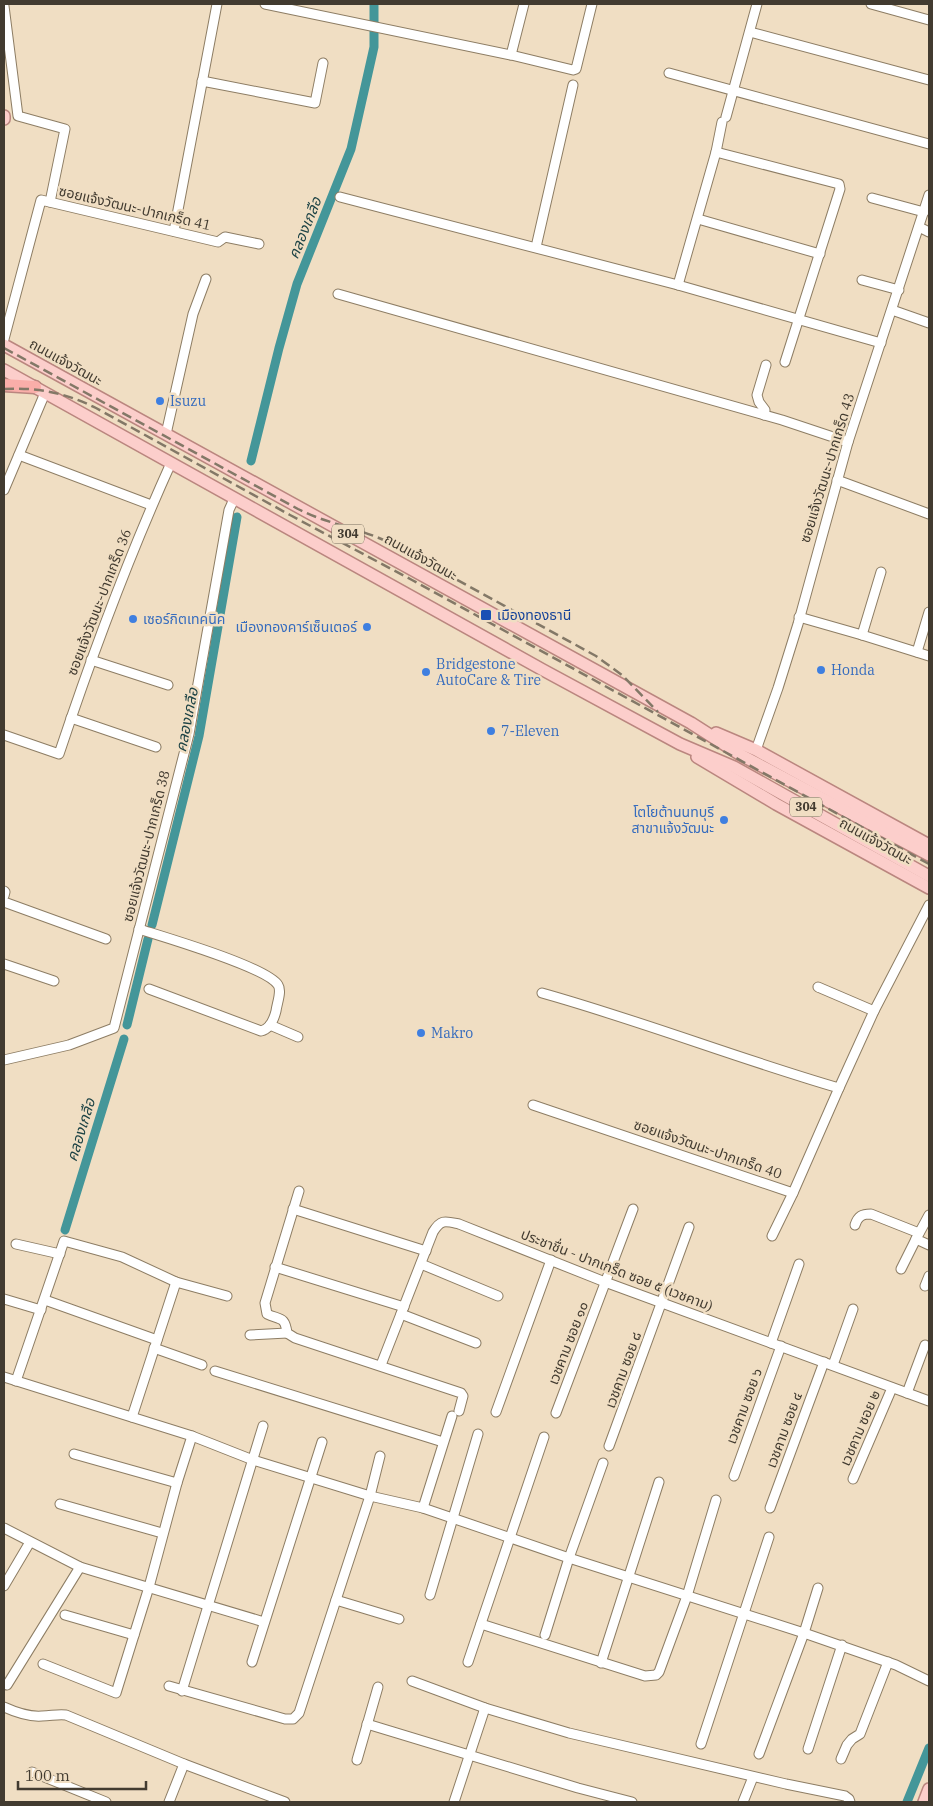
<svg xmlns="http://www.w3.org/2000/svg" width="933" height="1806" font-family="'IBM Plex Serif','Noto Sans Thai',serif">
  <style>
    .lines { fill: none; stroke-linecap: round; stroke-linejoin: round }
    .canal { stroke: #449699; stroke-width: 9 }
    .minor-casing { stroke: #8d7d64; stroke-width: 11 }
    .major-casing { stroke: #ba867f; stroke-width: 14 }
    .highway-casing { stroke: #ba867f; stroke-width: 15 }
    .minor { stroke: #fff; stroke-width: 9 }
    .major { stroke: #fccecb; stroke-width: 11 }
    .highway { stroke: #faaea9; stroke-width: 12 }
    .rail { stroke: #837867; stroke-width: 2.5; stroke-dasharray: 10 5; stroke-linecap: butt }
    .shop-dot { fill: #3f7fe0; stroke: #f0dec3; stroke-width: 2 }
    .transit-dot { fill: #1a4fb4; stroke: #f0dec3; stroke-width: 2 }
    .labels { text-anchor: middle; stroke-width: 5; stroke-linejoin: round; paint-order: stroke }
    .shield { fill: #f0dec3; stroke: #766c5c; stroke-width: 1 }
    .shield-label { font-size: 12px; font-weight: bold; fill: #423b30 }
    .street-label { font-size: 14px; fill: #423b30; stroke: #f0dec3 }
    .shop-label { font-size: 14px; fill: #366cbe; stroke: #f0dec3; text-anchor: start }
    .transit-label { font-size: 14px; fill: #164399; stroke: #f0dec3; text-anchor: start }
    .water-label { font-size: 15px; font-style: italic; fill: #1d4345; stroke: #f0dec3 }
  </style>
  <rect width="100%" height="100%" fill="#f0dec3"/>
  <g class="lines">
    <g class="canal">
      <polyline points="251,461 279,348 297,284 351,149 374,47 374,4"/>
      <polyline points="152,925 199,736 237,517"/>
      <polyline points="127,1025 148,939"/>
      <polyline points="65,1230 124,1039"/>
      <polyline points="907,1802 929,1748"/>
    </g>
    <defs>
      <g id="minor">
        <polyline points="265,4 511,55 573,70 576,69 592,4"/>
        <polyline points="871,4 929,20"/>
        <polyline points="4,6 18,116 65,129 50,202"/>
        <polyline points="750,32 929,80"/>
        <polyline points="511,55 524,4"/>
        <polyline points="669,73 929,144"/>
        <polyline points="202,81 315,103 323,63"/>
        <polyline points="726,117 757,4"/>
        <polyline points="716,152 839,184 840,189 785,362"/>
        <polyline points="340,197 678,285 881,343"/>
        <polyline points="872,198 924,212"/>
        <polyline points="698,219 820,254"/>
        <polyline points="919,227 929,232"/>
        <polyline points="174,231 217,4"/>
        <polyline points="536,247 573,85"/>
        <polyline points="862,280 899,290"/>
        <polyline points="678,285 716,152 722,122"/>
        <polyline points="338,294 782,420 848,442"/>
        <polyline points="892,310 929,323"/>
        <polyline points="4,339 41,200 218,242 225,237 259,244"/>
        <polyline points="764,415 765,410 759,402 757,395 766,365"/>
        <polyline points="166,434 193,314 206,279"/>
        <polyline points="19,455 151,505"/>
        <polyline points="837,480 929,514"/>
        <polyline points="4,490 45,393"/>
        <polyline points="799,617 862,635 881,572"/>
        <polyline points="862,635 929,656"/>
        <polyline points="917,652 929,612"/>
        <polyline points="91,660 168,685"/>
        <polyline points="71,718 156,747"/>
        <path d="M4,735L59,754C92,655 128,558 171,463"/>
        <polyline points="756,750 778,688 798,624 848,442 929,195"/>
        <polyline points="4,891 5,892 4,896"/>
        <polyline points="4,902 106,939"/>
        <path d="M139,929C164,937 267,967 278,985C282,991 277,1003 276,1011C274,1019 270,1029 261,1031L149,989"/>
        <polyline points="4,964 54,981"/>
        <polyline points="818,987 874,1011"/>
        <path d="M542,993C642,1021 739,1059 839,1088"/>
        <polyline points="270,1025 298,1037"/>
        <polyline points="4,1060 69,1045 114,1028 189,734 229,510 234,499"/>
        <polyline points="533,1105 793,1193 839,1088 874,1011 929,905"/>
        <path d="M299,1191L265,1303L267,1314C280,1320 285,1316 287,1333L295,1338L461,1393L463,1396L459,1411"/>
        <polyline points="293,1209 426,1251"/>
        <polyline points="929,1215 916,1239 929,1245"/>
        <path d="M855,1225C858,1216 862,1214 871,1214L919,1233"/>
        <polyline points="772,1236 793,1193"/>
        <polyline points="16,1244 60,1254"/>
        <polyline points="421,1264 498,1296"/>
        <polyline points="275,1267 404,1307"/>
        <polyline points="901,1269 916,1239"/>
        <polyline points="925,1286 929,1276"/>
        <polyline points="4,1299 41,1310"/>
        <polyline points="45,1300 157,1340"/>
        <polyline points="401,1314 476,1343"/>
        <polyline points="250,1335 287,1333"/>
        <polyline points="771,1343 799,1264"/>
        <polyline points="154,1348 202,1365"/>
        <path d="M381,1365L433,1232C441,1219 445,1221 459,1224L605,1282L929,1401"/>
        <polyline points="833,1365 853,1309"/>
        <polyline points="215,1371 443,1442"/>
        <polyline points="4,1377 192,1436 253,1460 370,1496 423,1508 569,1558 804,1633 896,1665 929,1681"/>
        <polyline points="16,1381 64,1241 122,1257 176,1282 227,1296"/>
        <polyline points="907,1393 925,1345"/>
        <polyline points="496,1412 551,1260"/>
        <polyline points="556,1413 633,1209"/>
        <polyline points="132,1417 176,1282"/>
        <polyline points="609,1446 689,1227"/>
        <polyline points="74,1454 177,1483"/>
        <polyline points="734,1476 781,1346"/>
        <polyline points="853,1479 892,1388"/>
        <polyline points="60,1504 162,1533"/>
        <polyline points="423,1508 452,1416"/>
        <polyline points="770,1508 824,1362"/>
        <polyline points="4,1528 80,1567 264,1622"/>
        <polyline points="4,1586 30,1542"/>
        <polyline points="430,1595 478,1434"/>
        <polyline points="336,1600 399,1619"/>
        <polyline points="65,1615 134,1635"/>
        <polyline points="481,1624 645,1676 656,1675 659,1672 687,1596 716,1500"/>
        <polyline points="545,1635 569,1558 603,1463"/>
        <polyline points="252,1662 322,1442"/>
        <polyline points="468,1662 544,1437"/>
        <polyline points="601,1663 659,1482"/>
        <polyline points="43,1664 116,1693 149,1587 177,1483 192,1436"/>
        <polyline points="412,1681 485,1708 569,1733 786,1784 845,1796 849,1799 850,1802"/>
        <polyline points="7,1685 80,1567"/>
        <polyline points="169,1686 285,1719 293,1719 299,1713 370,1496 380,1456"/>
        <polyline points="182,1691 263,1426"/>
        <path d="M4,1707C15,1712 30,1717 42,1716C51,1716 57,1714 66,1715L184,1764L285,1802"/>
        <polyline points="367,1724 578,1788 632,1802"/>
        <polyline points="701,1744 769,1537"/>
        <polyline points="808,1749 842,1645"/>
        <polyline points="759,1754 804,1633 818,1588"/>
        <polyline points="841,1759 847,1745 852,1739 860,1734 888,1662"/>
        <polyline points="357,1760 378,1687"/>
        <polyline points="32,1772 106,1802"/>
        <polyline points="169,1802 184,1764"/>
        <polyline points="454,1802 485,1708"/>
        <polyline points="743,1802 753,1777"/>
      </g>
      <g id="major">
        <polyline points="4,116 4,119"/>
        <polyline points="4,345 691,723 741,755 929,855"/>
        <polyline points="4,370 543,670 680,744 734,767 929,876"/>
        <polyline points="716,733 756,750 929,845"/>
        <polyline points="697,757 776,804 929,888"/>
        <polyline points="924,1802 929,1789"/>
      </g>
      <polyline id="highway" points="4,385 35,387"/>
    </defs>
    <use href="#minor" class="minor-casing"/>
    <use href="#major" class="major-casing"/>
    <use href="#highway" class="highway-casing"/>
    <use href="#minor" class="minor"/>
    <use href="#major" class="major"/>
    <use href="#highway" class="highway"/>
    <g class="rail">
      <path d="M4,348L298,509C327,524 359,528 388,542L596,656L622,675L658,712"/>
      <path d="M4,389C37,387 66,393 96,408L290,515L412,580L929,864"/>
    </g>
  </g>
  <g class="shop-dot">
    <circle cx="160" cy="401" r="5"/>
    <circle cx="133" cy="619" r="5"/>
    <circle cx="367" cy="627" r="5"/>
    <circle cx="821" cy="670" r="5"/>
    <circle cx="426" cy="672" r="5"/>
    <circle cx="491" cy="731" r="5"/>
    <circle cx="724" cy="820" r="5"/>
    <circle cx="421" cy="1033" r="5"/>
  </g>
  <rect class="transit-dot" x="480" y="609" width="12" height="12" rx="2.5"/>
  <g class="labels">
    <g class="shield">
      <rect x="332" y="524.5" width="32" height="19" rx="4"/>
      <rect x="790" y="797.5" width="32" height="19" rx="4"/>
    </g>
    <g class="shield-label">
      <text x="348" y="538">304</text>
      <text x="806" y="811">304</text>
    </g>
    <g class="street-label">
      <text transform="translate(135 208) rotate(13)" y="5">ซอยแจ้งวัฒนะ-ปากเกร็ด 41</text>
      <text transform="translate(66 362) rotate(29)" y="5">ถนนแจ้งวัฒนะ</text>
      <text transform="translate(827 468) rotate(-73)" y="5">ซอยแจ้งวัฒนะ-ปากเกร็ด 43</text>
      <text transform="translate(421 557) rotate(29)" y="5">ถนนแจ้งวัฒนะ</text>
      <text transform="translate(99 602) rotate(-69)" y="5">ซอยแจ้งวัฒนะ-ปากเกร็ด 36</text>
      <text transform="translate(876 841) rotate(29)" y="5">ถนนแจ้งวัฒนะ</text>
      <text transform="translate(146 846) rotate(-76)" y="5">ซอยแจ้งวัฒนะ-ปากเกร็ด 38</text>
      <text transform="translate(708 1149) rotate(19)" y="5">ซอยแจ้งวัฒนะ-ปากเกร็ด 40</text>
      <text transform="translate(617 1270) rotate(21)" y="5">ประชาชื่น - ปากเกร็ด ซอย ๕ (เวชคาม)</text>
      <text transform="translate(568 1343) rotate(-69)" y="5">เวชคาม ซอย ๑๐</text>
      <text transform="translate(623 1370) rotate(-70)" y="5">เวชคาม ซอย ๘</text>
      <text transform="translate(744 1406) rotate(-70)" y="5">เวชคาม ซอย ๖</text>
      <text transform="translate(860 1428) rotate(-67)" y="5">เวชคาม ซอย ๒</text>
      <text transform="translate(784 1430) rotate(-70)" y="5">เวชคาม ซอย ๔</text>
    </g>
    <g class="shop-label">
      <text x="170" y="406">Isuzu</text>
      <text x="143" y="624">เซอร์กิตเทคนิค</text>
      <text x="357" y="632" text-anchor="end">เมืองทองคาร์เซ็นเตอร์</text>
      <text x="436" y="669">Bridgestone<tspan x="436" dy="16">AutoCare &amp; Tire</tspan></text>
      <text x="831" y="675">Honda</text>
      <text x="501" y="736">7-Eleven</text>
      <text x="714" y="817" text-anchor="end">โตโยต้านนทบุรี<tspan x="714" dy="16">สาขาแจ้งวัฒนะ</tspan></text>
      <text x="431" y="1038">Makro</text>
    </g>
    <g class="transit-label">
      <text x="497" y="620">เมืองทองธานี</text>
    </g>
    <g class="water-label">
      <text transform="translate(305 228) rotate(-68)" y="5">คลองเกลือ</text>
      <text transform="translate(187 720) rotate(-79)" y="5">คลองเกลือ</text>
      <text transform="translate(81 1130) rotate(-73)" y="5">คลองเกลือ</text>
    </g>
  </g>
  <rect width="933" height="1806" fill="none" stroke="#423b30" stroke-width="10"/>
  <path d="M18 1781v8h128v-8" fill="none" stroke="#423b30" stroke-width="2.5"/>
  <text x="25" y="1781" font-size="15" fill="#423b30" stroke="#f0dec3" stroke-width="4" paint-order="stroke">100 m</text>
</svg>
